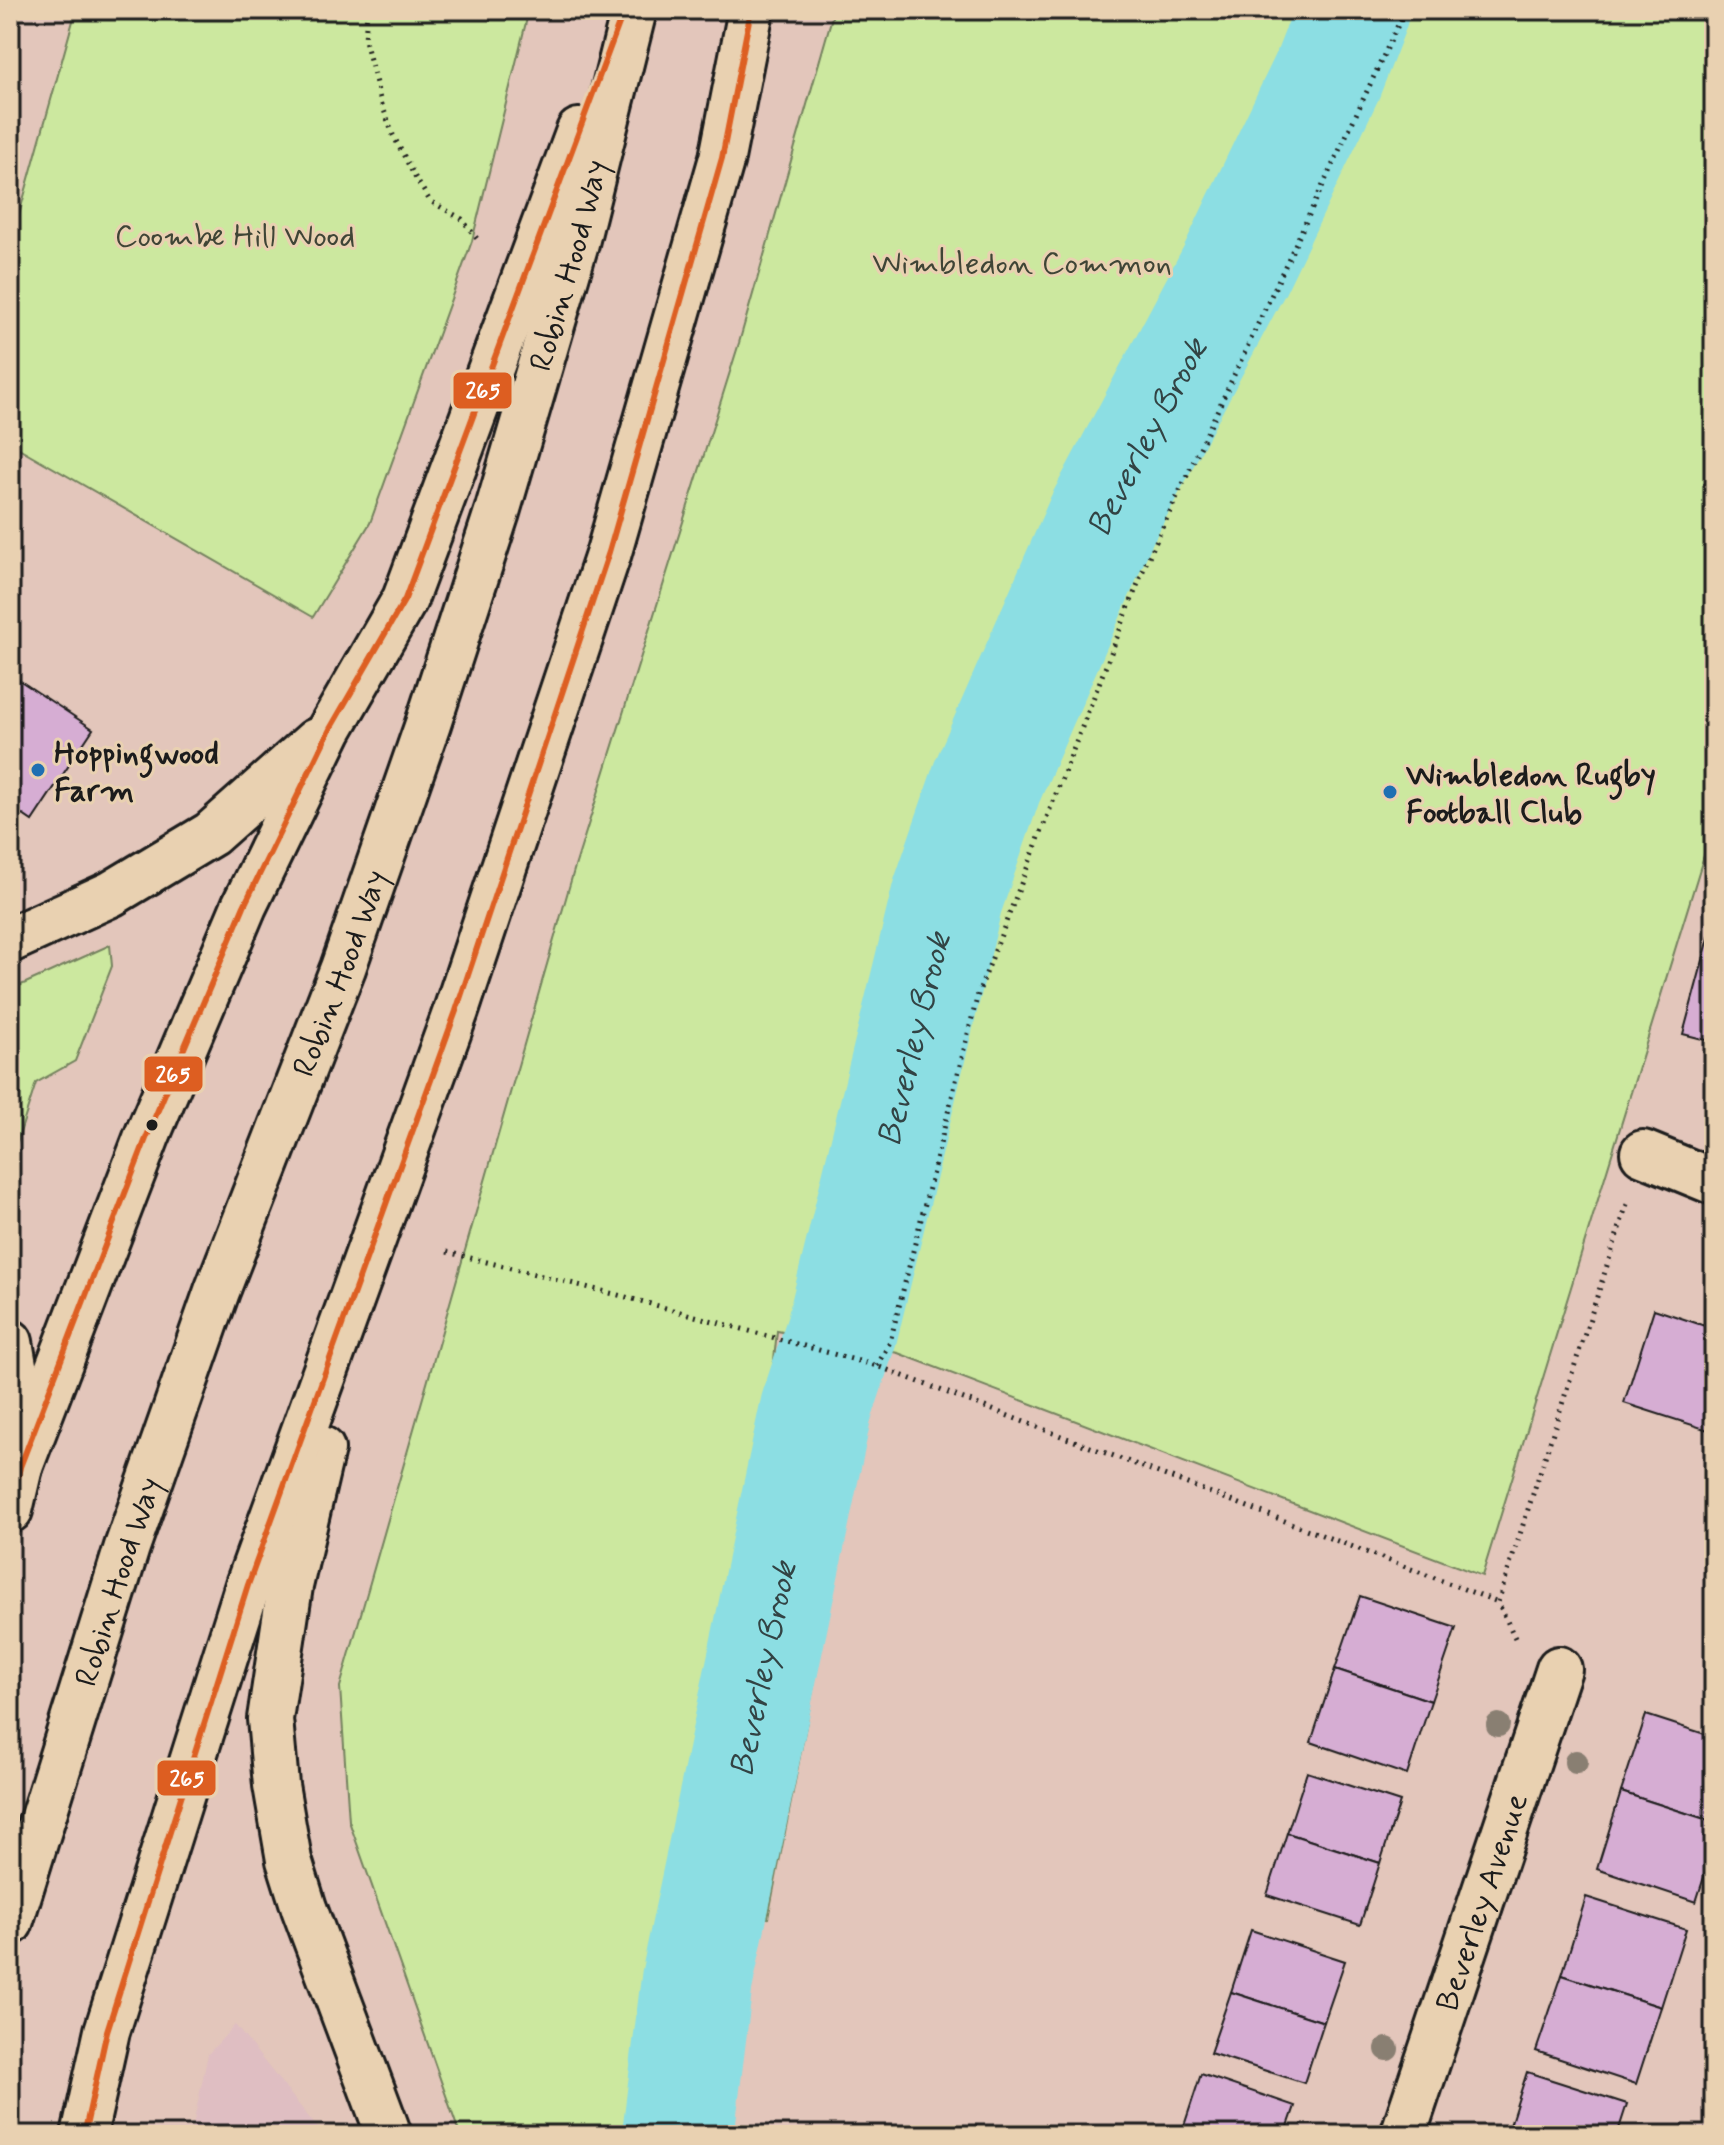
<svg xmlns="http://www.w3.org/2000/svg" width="1724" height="2145" font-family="Mynerve,sans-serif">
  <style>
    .built { fill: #dfbec2 }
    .green { fill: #cce89f; stroke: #74825e; stroke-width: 2 }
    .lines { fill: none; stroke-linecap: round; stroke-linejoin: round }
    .river { stroke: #8cdee3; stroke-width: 112 }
    .building { fill: #d6add3; stroke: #1c1c1c; stroke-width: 2 }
    .minor-casing { stroke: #1c1c1c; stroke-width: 50 }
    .major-casing { stroke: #1c1c1c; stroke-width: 50 }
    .highway-casing { stroke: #1c1c1c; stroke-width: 50 }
    .path { stroke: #1c1c1c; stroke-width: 5; stroke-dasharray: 2 6; stroke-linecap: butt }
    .minor { stroke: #e9d1b1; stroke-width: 44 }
    .major { stroke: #e9d1b1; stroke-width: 44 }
    .highway { stroke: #e9d1b1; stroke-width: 44 }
    .bus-1-casing { stroke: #e9d1b1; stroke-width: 12 }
    .bus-1 { stroke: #dd5e21; stroke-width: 6 }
    .tree { fill: #897f72 }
    .poi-dot { fill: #1f6fb2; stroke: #e9d1b1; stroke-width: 3 }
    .bus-dot { fill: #1c1c1c; stroke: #e9d1b1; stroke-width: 3 }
    .labels { text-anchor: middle; stroke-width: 6; stroke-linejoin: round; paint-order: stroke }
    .park-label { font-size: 32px; fill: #3f4536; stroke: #e9d1b1 }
    .street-label { font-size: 32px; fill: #1c1c1c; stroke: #e9d1b1 }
    .poi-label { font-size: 32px; font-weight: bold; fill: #1c1c1c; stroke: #e9d1b1; text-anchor: start }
    .water-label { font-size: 34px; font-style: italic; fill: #324344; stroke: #e9d1b1 }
    .line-badge { stroke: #e9d1b1; stroke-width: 3 }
    .badge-label { font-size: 22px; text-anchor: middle; font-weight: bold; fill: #fff }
  </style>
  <rect width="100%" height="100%" fill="#e3c6bb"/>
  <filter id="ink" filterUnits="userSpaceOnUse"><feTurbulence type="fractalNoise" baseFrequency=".0125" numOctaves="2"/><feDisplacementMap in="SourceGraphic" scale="16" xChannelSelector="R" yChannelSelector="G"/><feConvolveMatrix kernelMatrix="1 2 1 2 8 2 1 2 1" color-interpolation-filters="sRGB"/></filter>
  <g filter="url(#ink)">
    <polygon class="built" points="235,2025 323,2135 191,2135 208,2054"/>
    <g class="green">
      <polygon points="76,10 529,10 472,241 370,523 313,617 10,443 10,247"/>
      <polygon points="834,10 1714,10 1714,823 1482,1576 898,1353 777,1331 773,1369 871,1397 768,1918 684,1901 645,2135 460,2135 349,1821 340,1687 574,870 739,343"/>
      <polygon points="110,945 112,966 75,1061 36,1083 10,1164 10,990"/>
    </g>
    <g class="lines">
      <path class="river" id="s1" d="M678,2135L697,1980L816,1409L842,1330L947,898L987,782L1102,519L1235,269L1327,77L1353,10"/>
    </g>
    <g class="building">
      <polygon points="10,674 93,729 32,821 17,811 10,822"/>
      <polygon points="1712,927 1714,928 1714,1042 1683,1034"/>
      <polygon points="1654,1309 1714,1329 1714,1432 1624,1403"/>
      <polygon points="1360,1596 1456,1628 1431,1701 1335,1669"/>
      <polygon points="1335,1669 1431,1701 1407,1775 1311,1742"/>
      <polygon points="1646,1715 1714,1737 1714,1822 1621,1792"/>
      <polygon points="1307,1772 1400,1802 1380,1863 1287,1833"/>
      <polygon points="1621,1792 1714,1822 1714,1846 1696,1902 1597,1869"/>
      <polygon points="1287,1833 1380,1863 1360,1925 1267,1895"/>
      <polygon points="1586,1897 1686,1929 1661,2007 1562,1975"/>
      <polygon points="1251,1930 1345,1961 1324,2022 1231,1992"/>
      <polygon points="1562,1975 1661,2007 1636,2084 1536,2051"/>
      <polygon points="1231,1992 1324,2022 1304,2083 1210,2053"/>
      <polygon points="1527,2072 1627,2104 1617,2135 1507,2135"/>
      <polygon points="1201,2074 1295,2106 1285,2135 1181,2135"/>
    </g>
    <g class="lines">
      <defs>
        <g id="minor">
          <polyline points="1643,1153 1714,1182"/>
          <path id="s2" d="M1403,2135L1559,1669"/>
        </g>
        <polyline id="major" points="10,1342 17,1383 20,1467 10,1510"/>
        <g id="highway">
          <polyline points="10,940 111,894 211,834 316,741"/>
          <polyline points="322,1449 290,1586 270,1719 276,1785 289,1860 304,1908 389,2135"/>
          <polyline points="20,1467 147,1136 244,906 330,729 405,599 579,131"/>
          <path id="s3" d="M10,1923L127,1547L217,1291L343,968L428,724L497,512L576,243L634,10"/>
          <polyline points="84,2135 107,2031 248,1585 456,1011 609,552 722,158 751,10"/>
        </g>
      </defs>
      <use href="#minor" class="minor-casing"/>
      <use href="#major" class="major-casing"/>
      <use href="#highway" class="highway-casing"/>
      <g class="path">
        <polyline points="367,10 365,40 380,99 393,135 415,177 430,201 462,219 478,240"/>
        <polyline points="447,1252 622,1296 877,1366 1498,1602"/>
        <polyline points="877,1366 890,1342 978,994 1146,563 1405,10"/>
        <polyline points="1515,1638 1498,1602 1627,1204"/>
      </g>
      <use href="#minor" class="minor"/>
      <use href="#major" class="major"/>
      <use href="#highway" class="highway"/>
      <defs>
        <g id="bus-1">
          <polyline points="10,1510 20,1467 147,1136 244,906 330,729 405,599 624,10"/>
          <polyline points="84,2135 107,2031 248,1585 456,1011 609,552 722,158 751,10"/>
        </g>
      </defs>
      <use href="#bus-1" class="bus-1-casing"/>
      <use href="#bus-1" class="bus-1"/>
    </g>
    <g class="tree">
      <circle cx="1498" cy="1725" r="12"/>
      <circle cx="1576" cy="1762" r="12"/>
      <circle cx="1387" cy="2049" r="12"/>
    </g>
  </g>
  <g class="poi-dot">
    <circle cx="38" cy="770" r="8"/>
    <circle cx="1390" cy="792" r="8"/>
  </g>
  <circle class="bus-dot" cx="152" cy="1125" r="7"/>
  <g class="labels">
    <g class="park-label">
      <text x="235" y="246">Coombe Hill Wood</text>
      <text x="1022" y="273">Wimbledon Common</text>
    </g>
    <g class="street-label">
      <text dy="11" stroke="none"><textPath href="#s3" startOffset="1750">Robin Hood Way</textPath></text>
      <text dy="11" stroke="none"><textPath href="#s3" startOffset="1006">Robin Hood Way</textPath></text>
      <text dy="11" stroke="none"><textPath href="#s3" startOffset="358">Robin Hood Way</textPath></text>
      <text dy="11" stroke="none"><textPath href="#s2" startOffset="246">Beverley Avenue</textPath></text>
    </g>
    <g class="poi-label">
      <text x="54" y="763">Hoppingwood<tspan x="54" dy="37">Farm</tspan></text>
      <text x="1406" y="785">Wimbledon Rugby<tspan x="1406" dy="37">Football Club</tspan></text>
    </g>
    <g class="water-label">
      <text dy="12" stroke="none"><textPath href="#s1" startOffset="1770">Beverley Brook</textPath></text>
      <text dy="12" stroke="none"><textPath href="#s1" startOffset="1122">Beverley Brook</textPath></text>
      <text dy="12" stroke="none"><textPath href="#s1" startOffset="474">Beverley Brook</textPath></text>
    </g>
  </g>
  <g class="line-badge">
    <rect x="452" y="371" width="61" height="39" rx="8" fill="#dd5e21"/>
    <rect x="143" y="1055" width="61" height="38" rx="8" fill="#dd5e21"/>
    <rect x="156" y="1759" width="61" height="38" rx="8" fill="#dd5e21"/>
  </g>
  <g class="badge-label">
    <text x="483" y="398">265</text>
    <text x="173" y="1082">265</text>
    <text x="187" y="1786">265</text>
  </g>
  <rect width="1724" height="2145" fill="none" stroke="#e9d1b1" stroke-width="40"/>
  <rect x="20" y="20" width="1684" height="2105" fill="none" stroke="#1c1c1c" stroke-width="3" filter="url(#ink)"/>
</svg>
